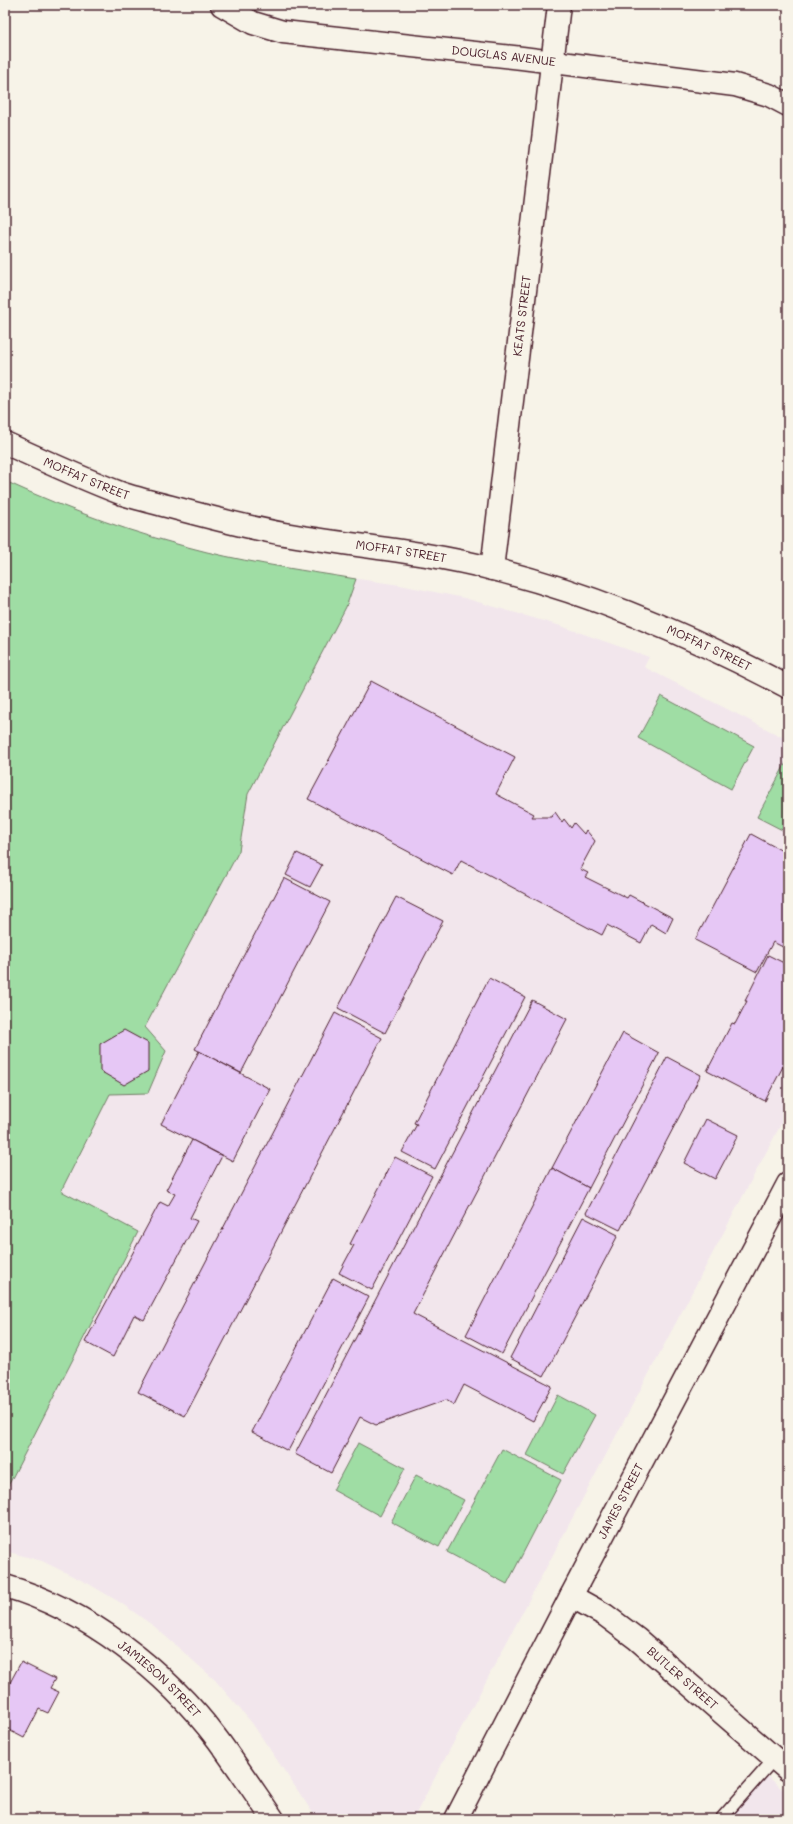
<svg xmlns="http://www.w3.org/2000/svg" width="793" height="1824" font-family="Mali,sans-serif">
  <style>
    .built { fill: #f2e6ec }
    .green { fill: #9fdda4; stroke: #747e68 }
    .building { fill: #e6c7f5; stroke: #4a1f2b }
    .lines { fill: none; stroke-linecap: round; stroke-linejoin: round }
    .service-casing { stroke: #4a1f2b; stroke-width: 14 }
    .minor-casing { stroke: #4a1f2b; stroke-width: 25 }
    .tertiary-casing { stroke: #4a1f2b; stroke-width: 25 }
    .service { stroke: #f7f3e8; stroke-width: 11 }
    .minor { stroke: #f7f3e8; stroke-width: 22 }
    .tertiary { stroke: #f7f3e8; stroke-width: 22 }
    .labels { text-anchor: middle; stroke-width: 3; stroke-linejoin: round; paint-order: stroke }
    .street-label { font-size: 12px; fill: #4a1f2b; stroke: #f7f3e8 }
  </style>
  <rect width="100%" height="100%" fill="#f7f3e8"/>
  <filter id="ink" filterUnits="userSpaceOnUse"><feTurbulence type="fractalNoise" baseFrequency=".025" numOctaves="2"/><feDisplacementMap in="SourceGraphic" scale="8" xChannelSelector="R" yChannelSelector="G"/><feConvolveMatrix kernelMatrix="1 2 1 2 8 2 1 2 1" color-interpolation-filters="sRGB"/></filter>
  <g filter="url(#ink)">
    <g class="built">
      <polygon points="5,481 50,501 121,527 207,552 282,568 400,585 464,598 561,626 649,657 644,667 788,740 788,1111 413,1819 317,1819 252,1723 215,1680 155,1627 121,1603 89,1584 42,1561 5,1551"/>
      <polygon points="758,1768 788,1794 788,1819 712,1819"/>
    </g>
    <g class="green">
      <path d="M5,481C70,511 138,535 207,552C257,564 307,571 356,579L346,607L248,794L239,851L145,1027L166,1051L148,1093L110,1094L61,1191L138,1232L5,1492Z"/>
      <polygon points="661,696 754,746 731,789 638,738"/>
      <polygon points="788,759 788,833 757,817"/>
      <polygon points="558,1395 595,1415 563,1474 527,1455"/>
      <polygon points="358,1443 405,1468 380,1516 333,1490"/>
      <polygon points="502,1449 561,1480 507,1584 447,1552"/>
      <polygon points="416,1475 464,1500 439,1547 391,1522"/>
    </g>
    <g class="building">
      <polygon points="371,681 515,757 496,794 534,814 532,817 551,817 555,812 562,822 564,819 571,828 574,823 584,834 586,830 595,841 580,869 588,873 585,877 627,898 629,895 673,918 666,933 651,924 641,943 607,925 602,935 461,860 453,875 308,799"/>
      <polygon points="751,834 788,854 788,937 783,947 773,942 757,972 695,940"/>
      <polygon points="297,853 322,865 310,887 286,875"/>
      <polygon points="284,878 330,902 241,1073 195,1049"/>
      <polygon points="396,897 443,921 385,1033 338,1008"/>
      <polygon points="768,955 788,965 788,1057 765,1101 707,1071 732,1023 735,1024 747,1001 745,1001"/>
      <polygon points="489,978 525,997 435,1169 402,1152 417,1124 414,1123"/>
      <polygon points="532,1000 567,1019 413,1314 552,1386 533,1421 464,1385 454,1405 446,1400 376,1425 360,1417 331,1473 295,1454"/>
      <polygon points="335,1013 382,1038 185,1416 138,1392"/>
      <polygon points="124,1030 148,1043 148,1071 124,1085 100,1071 100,1044"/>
      <polygon points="623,1033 659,1053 589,1188 552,1168"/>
      <polygon points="199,1051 270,1089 233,1161 161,1124"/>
      <polygon points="667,1057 701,1075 620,1230 586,1213"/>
      <polygon points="706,1119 738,1135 715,1179 684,1163"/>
      <polygon points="192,1140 222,1156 190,1218 197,1221 144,1320 134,1315 113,1357 85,1342 160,1202 168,1206 175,1194 166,1190"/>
      <polygon points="395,1157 432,1176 372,1290 339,1273 354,1245 350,1244"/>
      <polygon points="552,1168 589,1188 502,1354 466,1335"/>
      <polygon points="583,1217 618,1235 544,1376 510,1358"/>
      <polygon points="333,1278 369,1297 288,1451 252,1432"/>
      <polygon points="21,1662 55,1679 50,1688 59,1692 48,1713 39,1709 24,1738 5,1728 5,1692"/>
    </g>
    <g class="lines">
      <defs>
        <polyline id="service" points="721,1819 775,1758"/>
        <g id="minor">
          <path id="s1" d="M222,5L253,23L283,32L522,58L735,85L769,95L788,105"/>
          <path id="s2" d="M5,443C44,461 83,479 123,494C139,499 155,503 171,507C208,517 246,527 284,534C353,546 424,551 493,569C594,594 696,638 788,687"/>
          <path id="s3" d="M492,569L559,5"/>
          <path id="s4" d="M571,1596L605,1615L637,1639L788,1770"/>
          <path id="s5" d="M456,1819L571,1596L788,1184"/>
        </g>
        <g id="tertiary">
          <path id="s6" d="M5,1586C88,1610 166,1671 218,1740C237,1766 255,1793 273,1819"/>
        </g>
      </defs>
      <use href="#service" class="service-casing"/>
      <use href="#minor" class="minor-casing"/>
      <use href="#tertiary" class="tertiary-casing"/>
      <use href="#service" class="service"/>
      <use href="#minor" class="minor"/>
      <use href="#tertiary" class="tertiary"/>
    </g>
  </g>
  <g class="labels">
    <g class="street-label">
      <text dy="4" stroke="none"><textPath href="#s1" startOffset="289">DOUGLAS AVENUE</textPath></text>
      <text dy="4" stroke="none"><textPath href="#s3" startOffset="255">KEATS STREET</textPath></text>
      <text dy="4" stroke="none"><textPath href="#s2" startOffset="89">MOFFAT STREET</textPath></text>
      <text dy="4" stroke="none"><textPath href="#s2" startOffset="413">MOFFAT STREET</textPath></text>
      <text dy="4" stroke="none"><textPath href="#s2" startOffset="737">MOFFAT STREET</textPath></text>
      <text dy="4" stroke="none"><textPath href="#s5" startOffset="358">JAMES STREET</textPath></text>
      <text dy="4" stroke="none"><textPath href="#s4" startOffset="139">BUTLER STREET</textPath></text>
      <text dy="4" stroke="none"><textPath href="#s6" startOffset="182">JAMIESON STREET</textPath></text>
    </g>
  </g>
  <rect width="793" height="1824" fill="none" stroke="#f7f3e8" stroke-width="20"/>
  <rect x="10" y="10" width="773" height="1804" fill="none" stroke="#4a1f2b" stroke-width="1.5" filter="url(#ink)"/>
</svg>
